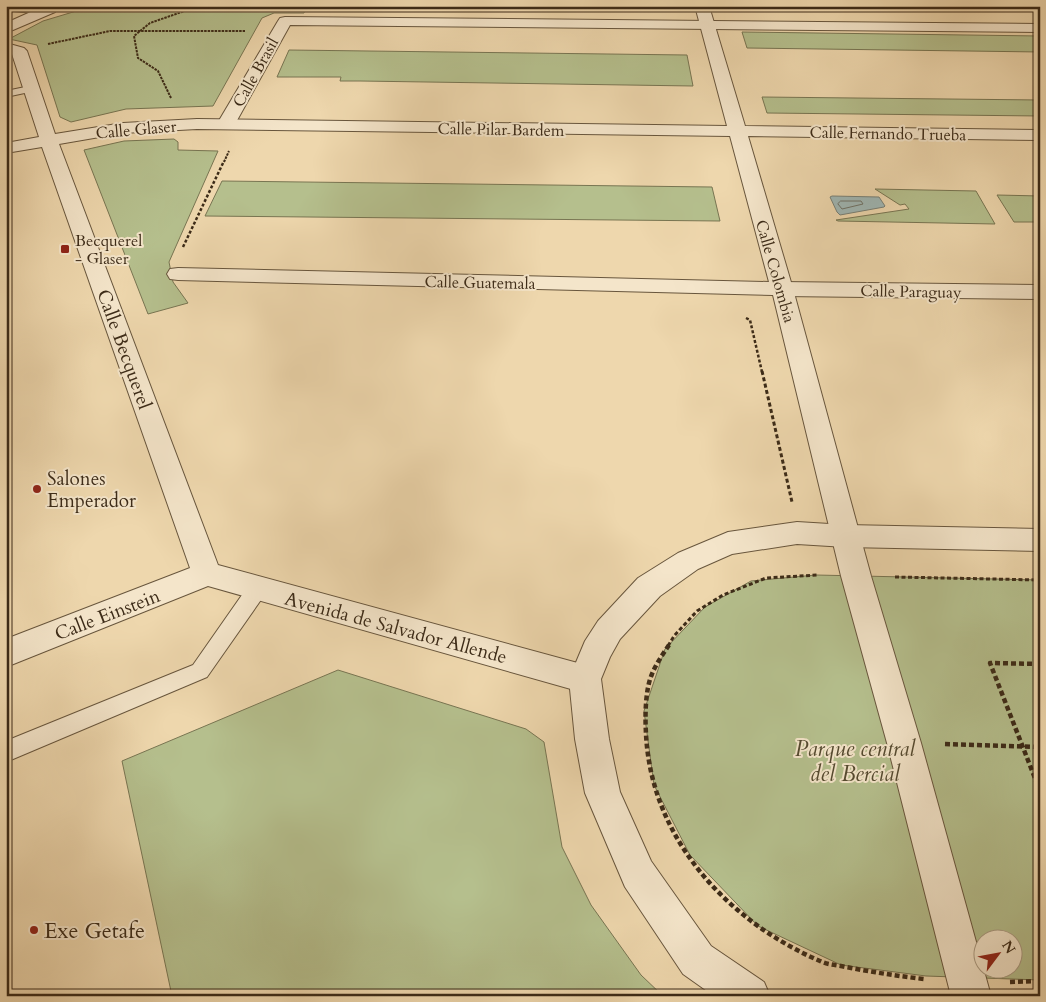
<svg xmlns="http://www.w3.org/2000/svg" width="1046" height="1002" font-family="Cardo,serif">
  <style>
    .green { fill: #b5bf8d; stroke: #787552; fill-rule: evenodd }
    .water { fill: #9fb7b5; stroke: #777f76 }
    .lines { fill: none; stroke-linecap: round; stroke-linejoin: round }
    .shore { stroke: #6e7166; stroke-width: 1 }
    .service-casing { stroke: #68563d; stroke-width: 2 }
    .pedestrian-casing { stroke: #68563d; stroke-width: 2 }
    .minor-casing { stroke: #68563d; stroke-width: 2 }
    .tertiary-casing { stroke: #68563d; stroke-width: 2 }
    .path-far3 { stroke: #3c2b18; stroke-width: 2; stroke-dasharray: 2.5 1; stroke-linecap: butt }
    .path-far2 { stroke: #3c2b18; stroke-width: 2.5; stroke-dasharray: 3 2; stroke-linecap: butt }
    .path-far1 { stroke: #3c2b18; stroke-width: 3; stroke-dasharray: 4 2.5; stroke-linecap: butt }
    .path { stroke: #3c2b18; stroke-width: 4.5; stroke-dasharray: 5 3; stroke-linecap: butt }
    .service { fill: #f4e5ca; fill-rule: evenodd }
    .pedestrian { fill: #f4e5ca; fill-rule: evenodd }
    .minor { fill: #f4e5ca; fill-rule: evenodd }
    .tertiary { fill: #f4e5ca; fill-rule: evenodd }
    .poi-dot { fill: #8f2418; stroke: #f4e5ca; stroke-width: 2 }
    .labels { text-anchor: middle; stroke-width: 4; stroke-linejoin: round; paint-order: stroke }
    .far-street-label { font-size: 16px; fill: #3c2b18; stroke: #f4e5ca }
    .far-poi-label { font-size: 16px; fill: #3c2b18; stroke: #f4e5ca; text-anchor: start }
    .street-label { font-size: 19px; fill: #3c2b18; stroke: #f4e5ca }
    .poi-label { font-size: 19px; fill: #3c2b18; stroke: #f4e5ca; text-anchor: start }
    .near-park-label { font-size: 22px; font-style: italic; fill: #54492f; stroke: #f4e5ca }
    .near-poi-label { font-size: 22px; fill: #3c2b18; stroke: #f4e5ca; text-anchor: start }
  </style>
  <rect width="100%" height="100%" fill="#eed7ad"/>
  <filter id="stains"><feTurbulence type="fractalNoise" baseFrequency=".004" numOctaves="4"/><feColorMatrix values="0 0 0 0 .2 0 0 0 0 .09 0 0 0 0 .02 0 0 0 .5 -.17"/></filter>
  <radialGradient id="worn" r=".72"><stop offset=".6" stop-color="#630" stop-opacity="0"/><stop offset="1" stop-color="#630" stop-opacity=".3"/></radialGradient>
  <g class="green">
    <polygon points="93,6 307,6 304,13 274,13 262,18 213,106 126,109 71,122 60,117 37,45 9,39 43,21"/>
    <polygon points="742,32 1040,36 1040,52 747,48"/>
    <polygon points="289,50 687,55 693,86 360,81 340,81 341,77 277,77"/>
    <polygon points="762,97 1040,100 1040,116 767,113"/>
    <polygon points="174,139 178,142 178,150 218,151 169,262 173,282 188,303 148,314 84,150 124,141"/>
    <polygon points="222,181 712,187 720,221 205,216"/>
    <polygon points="875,189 976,191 995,224 838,221 836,220 909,209 905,204 900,205"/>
    <polygon points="997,195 1040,196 1040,222 1014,222"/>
    <path d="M816,575L1040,580V980L926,976L841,965L758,926L690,855L654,785L644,711L665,649L705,607L751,581ZM984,940H1014V970H984Z"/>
    <polygon points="338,670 526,729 544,742 562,847 591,905 641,975 663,996 172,996 122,761"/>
  </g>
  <polygon class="water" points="832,196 879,197 885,206 884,207 840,215 837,212 830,197"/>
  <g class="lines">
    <polygon class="shore" points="841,201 861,201 863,204 842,209 838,204"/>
    <defs>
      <g id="service">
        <polygon points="30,86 34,87 35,89 34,91 6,97 6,91"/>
        <polygon points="258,580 265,582 267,588 265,594 207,677 6,762 6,741 193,665 251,582"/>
      </g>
      <g id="pedestrian">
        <polygon points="285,17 1040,24 1040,32 290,25 235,124 232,128 226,129 220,128 217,124 278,21 280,18"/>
        <polygon points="782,282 1040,285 1040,299 782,296 774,294 771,289 774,284"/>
      </g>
      <g id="minor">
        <path d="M6,6H68C59,16 19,12 6,10Z"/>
        <polygon points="695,6 709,6 745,126 1040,130 1040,140 748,136 793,289 871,576 921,743 991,996 951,996 887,743 841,576 773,295 178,280 170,279 167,274 170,269 178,268 769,282 730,136 197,129 123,133 59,144 218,565 585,665 596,669 601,679 596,689 585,693 208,586 6,667 6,639 190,568 42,147 6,153 6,143 39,137 12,54 6,53 6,43 24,48 27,51 55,134 123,123 197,119 727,126"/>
      </g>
      <g id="tertiary">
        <polygon points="44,6 55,6 57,9 55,12 6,33 6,23"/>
        <polygon points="797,522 846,525 1040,529 1040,551 846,547 797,544 732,554 698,569 660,596 620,639 610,657 601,679 609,739 620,792 651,861 711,946 764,982 770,996 714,996 683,974 625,887 585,793 575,739 569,679 585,641 598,621 638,578 678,553 728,532"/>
      </g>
    </defs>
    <use href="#service" class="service-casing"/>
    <use href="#pedestrian" class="pedestrian-casing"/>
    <use href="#minor" class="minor-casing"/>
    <use href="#tertiary" class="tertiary-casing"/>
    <g class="path-far3">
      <polyline points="250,6 258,11"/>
      <polyline points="90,9 97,6"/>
      <polyline points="48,44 110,31 245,31"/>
      <polyline points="171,98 158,71 138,58 134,36 150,23 199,6"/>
      <polyline points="224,162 229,151"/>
    </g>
    <g class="path-far2">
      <polyline points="183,247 224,161"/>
      <polyline points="746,318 750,320 762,372"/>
    </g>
    <g class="path-far1">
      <polyline points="762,371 792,502"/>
      <polyline points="895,577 1040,580"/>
      <polyline points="668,646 674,636 697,611 723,595 766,578 818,575"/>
    </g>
    <g class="path">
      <path d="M669,645C663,654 656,664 652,674C645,690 645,717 646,734C651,838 727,921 820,961C828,965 837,965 846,967C872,972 897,976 924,979"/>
      <polyline points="1040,664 990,663 1040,791"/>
      <polyline points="945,744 1040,747"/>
      <polyline points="1010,982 1040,981"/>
    </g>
    <use href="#service" class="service"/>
    <use href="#pedestrian" class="pedestrian"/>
    <use href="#minor" class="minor"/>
    <use href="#tertiary" class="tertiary"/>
  </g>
  <g class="poi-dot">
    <rect x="60" y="244" width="10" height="10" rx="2.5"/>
    <circle cx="37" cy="489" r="5"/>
    <circle cx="34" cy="930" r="5"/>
  </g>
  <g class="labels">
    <g class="far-street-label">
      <text transform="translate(255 72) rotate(-61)" y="6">Calle Brasil</text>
      <text transform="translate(136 129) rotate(-5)" y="6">Calle Glaser</text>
      <text transform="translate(501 129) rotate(1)" y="6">Calle Pilar Bardem</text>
      <text transform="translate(888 133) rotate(1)" y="6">Calle Fernando Trueba</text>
      <text transform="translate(776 271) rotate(74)" y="6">Calle Colombia</text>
      <text transform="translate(480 282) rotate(1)" y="6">Calle Guatemala</text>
      <text transform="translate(911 291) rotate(1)" y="6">Calle Paraguay</text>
    </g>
    <g class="far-poi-label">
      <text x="75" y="246">Becquerel<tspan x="75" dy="18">- Glaser</tspan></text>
    </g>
    <g class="street-label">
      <text transform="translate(125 349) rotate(70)" y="7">Calle Becquerel</text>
      <text transform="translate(107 614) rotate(-21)" y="7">Calle Einstein</text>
      <text transform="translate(396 627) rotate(15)" y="7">Avenida de Salvador Allende</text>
    </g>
    <g class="poi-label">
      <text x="47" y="485">Salones<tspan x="47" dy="22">Emperador</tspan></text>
    </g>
    <g class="near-park-label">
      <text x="855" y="756">Parque central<tspan x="855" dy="25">del Bercial</tspan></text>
    </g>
    <g class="near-poi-label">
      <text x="44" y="938">Exe Getafe</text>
    </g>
  </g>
  <rect width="1046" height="1002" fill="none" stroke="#eed7ad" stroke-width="25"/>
  <rect x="8" y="8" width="1031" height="987" fill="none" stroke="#3c2b18" stroke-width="2.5"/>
  <rect x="12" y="12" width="1021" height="977" fill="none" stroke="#3c2b18"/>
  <g transform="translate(998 954) rotate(58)"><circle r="24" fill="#f4e5ca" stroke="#aa9b83"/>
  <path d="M0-4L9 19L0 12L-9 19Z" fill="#8f2418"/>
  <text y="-8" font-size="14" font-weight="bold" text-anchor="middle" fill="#3c2b18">N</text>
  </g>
  <rect width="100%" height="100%" filter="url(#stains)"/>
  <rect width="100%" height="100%" fill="url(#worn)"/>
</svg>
